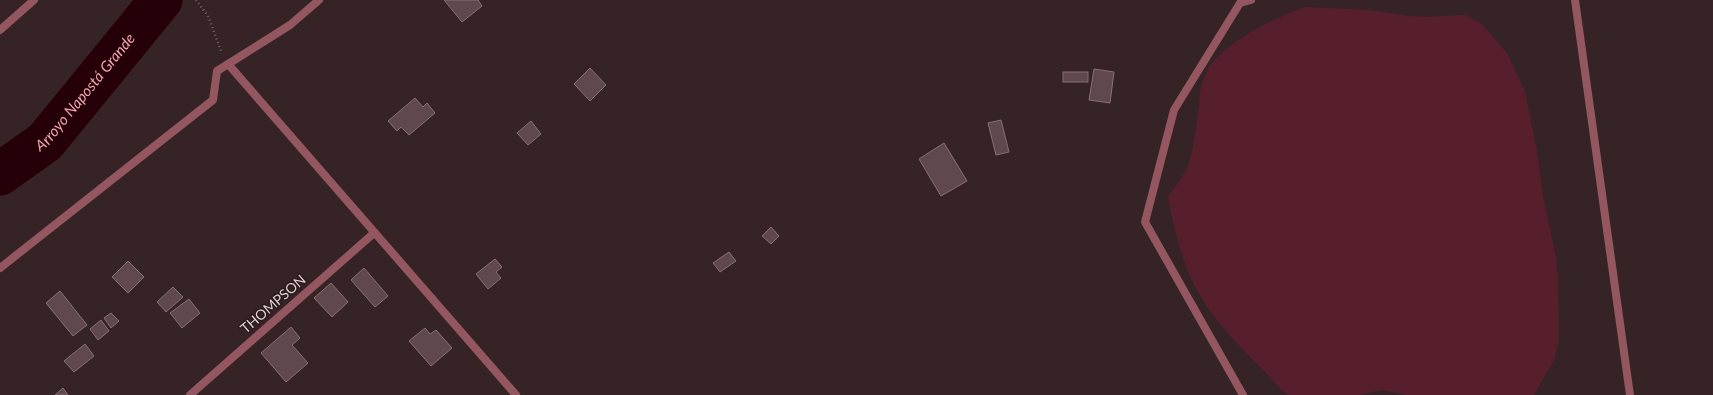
<svg xmlns="http://www.w3.org/2000/svg" width="1713" height="395" font-family="Lato,sans-serif">
  <style>
    .green { fill: #571f2c }
    .lines { fill: none; stroke-linecap: round; stroke-linejoin: round }
    .river { stroke: #250008; stroke-width: 43 }
    .building { fill: #5f494c; stroke: #887174 }
    .path { stroke: #766568; stroke-width: 2.5; stroke-dasharray: 1 3; stroke-linecap: butt }
    .lane { stroke: #945661; stroke-width: 8 }
    .street { stroke: #945661; stroke-width: 8 }
    .labels { text-anchor: middle; stroke-width: 3; stroke-linejoin: round; paint-order: stroke }
    .street-label { font-size: 14px; fill: #ded1d3; stroke: #2c1a1d }
    .water-label { font-size: 15px; font-style: italic; fill: #f3a5b3; stroke: #2c1a1d }
  </style>
  <rect width="100%" height="100%" fill="#362326"/>
  <path class="green" d="M1307,7L1369,10L1409,16L1427,17L1465,15L1482,24L1507,53L1525,91L1538,157L1543,196L1556,257L1558,280L1559,341L1554,360L1534,395H1406L1382,390L1360,395H1288C1277,387 1268,374 1258,365C1236,343 1213,319 1198,292C1183,266 1173,226 1168,196C1176,186 1184,176 1188,165C1194,149 1196,126 1199,108C1200,100 1199,91 1202,84C1204,79 1206,72 1209,67C1228,41 1276,16 1307,7Z"/>
  <g class="lines">
    <path class="river" id="s1" d="M0,174L45,142L161,0"/>
  </g>
  <g class="building">
    <polygon points="444,0 478,0 482,6 462,22"/>
    <polygon points="590,68 606,85 590,101 574,84"/>
    <polygon points="1094,69 1114,72 1110,103 1089,100"/>
    <rect x="1063" y="72" width="25" height="10"/>
    <polygon points="415,98 423,107 427,103 435,113 409,135 401,127 397,131 388,121"/>
    <polygon points="1001,120 1009,152 996,155 988,123"/>
    <polygon points="531,121 541,134 528,145 517,133"/>
    <polygon points="944,143 967,181 941,196 919,159"/>
    <polygon points="771,227 779,236 771,244 762,236"/>
    <polygon points="729,252 736,261 720,272 713,263"/>
    <polygon points="495,259 502,267 496,272 501,278 488,289 476,274"/>
    <polygon points="128,261 144,277 128,293 112,277"/>
    <polygon points="364,268 388,296 375,307 351,280"/>
    <polygon points="331,283 348,302 332,317 314,298"/>
    <polygon points="173,287 183,297 166,312 157,302"/>
    <polygon points="60,291 87,325 73,336 46,303"/>
    <polygon points="189,299 200,313 182,328 170,313"/>
    <polygon points="111,313 119,321 111,328 104,318"/>
    <polygon points="101,320 109,331 98,340 90,329"/>
    <polygon points="291,327 300,338 292,345 308,363 286,382 261,353"/>
    <polygon points="425,328 430,334 436,330 452,348 431,366 409,341"/>
    <polygon points="85,344 94,356 74,372 64,361"/>
    <polygon points="63,388 68,395 55,395"/>
  </g>
  <g class="lines">
    <polyline class="path" points="196,0 208,16 221,51"/>
    <polyline class="lane" points="1243,395 1145,222 1174,110 1240,3 1251,0"/>
    <g class="street">
      <polyline points="1575,0 1630,395"/>
      <polyline points="0,30 34,0"/>
      <polyline points="228,64 516,395"/>
      <polyline points="0,268 213,100 217,71 290,25 319,0"/>
      <polyline points="190,395 374,233"/>
    </g>
  </g>
  <g class="labels">
    <g class="street-label">
      <text transform="translate(273 304) rotate(-41)" y="5">THOMPSON</text>
    </g>
    <g class="water-label">
      <text dy="5" stroke="none"><textPath href="#s1" startOffset="119">Arroyo Napostá Grande</textPath></text>
    </g>
  </g>
</svg>
